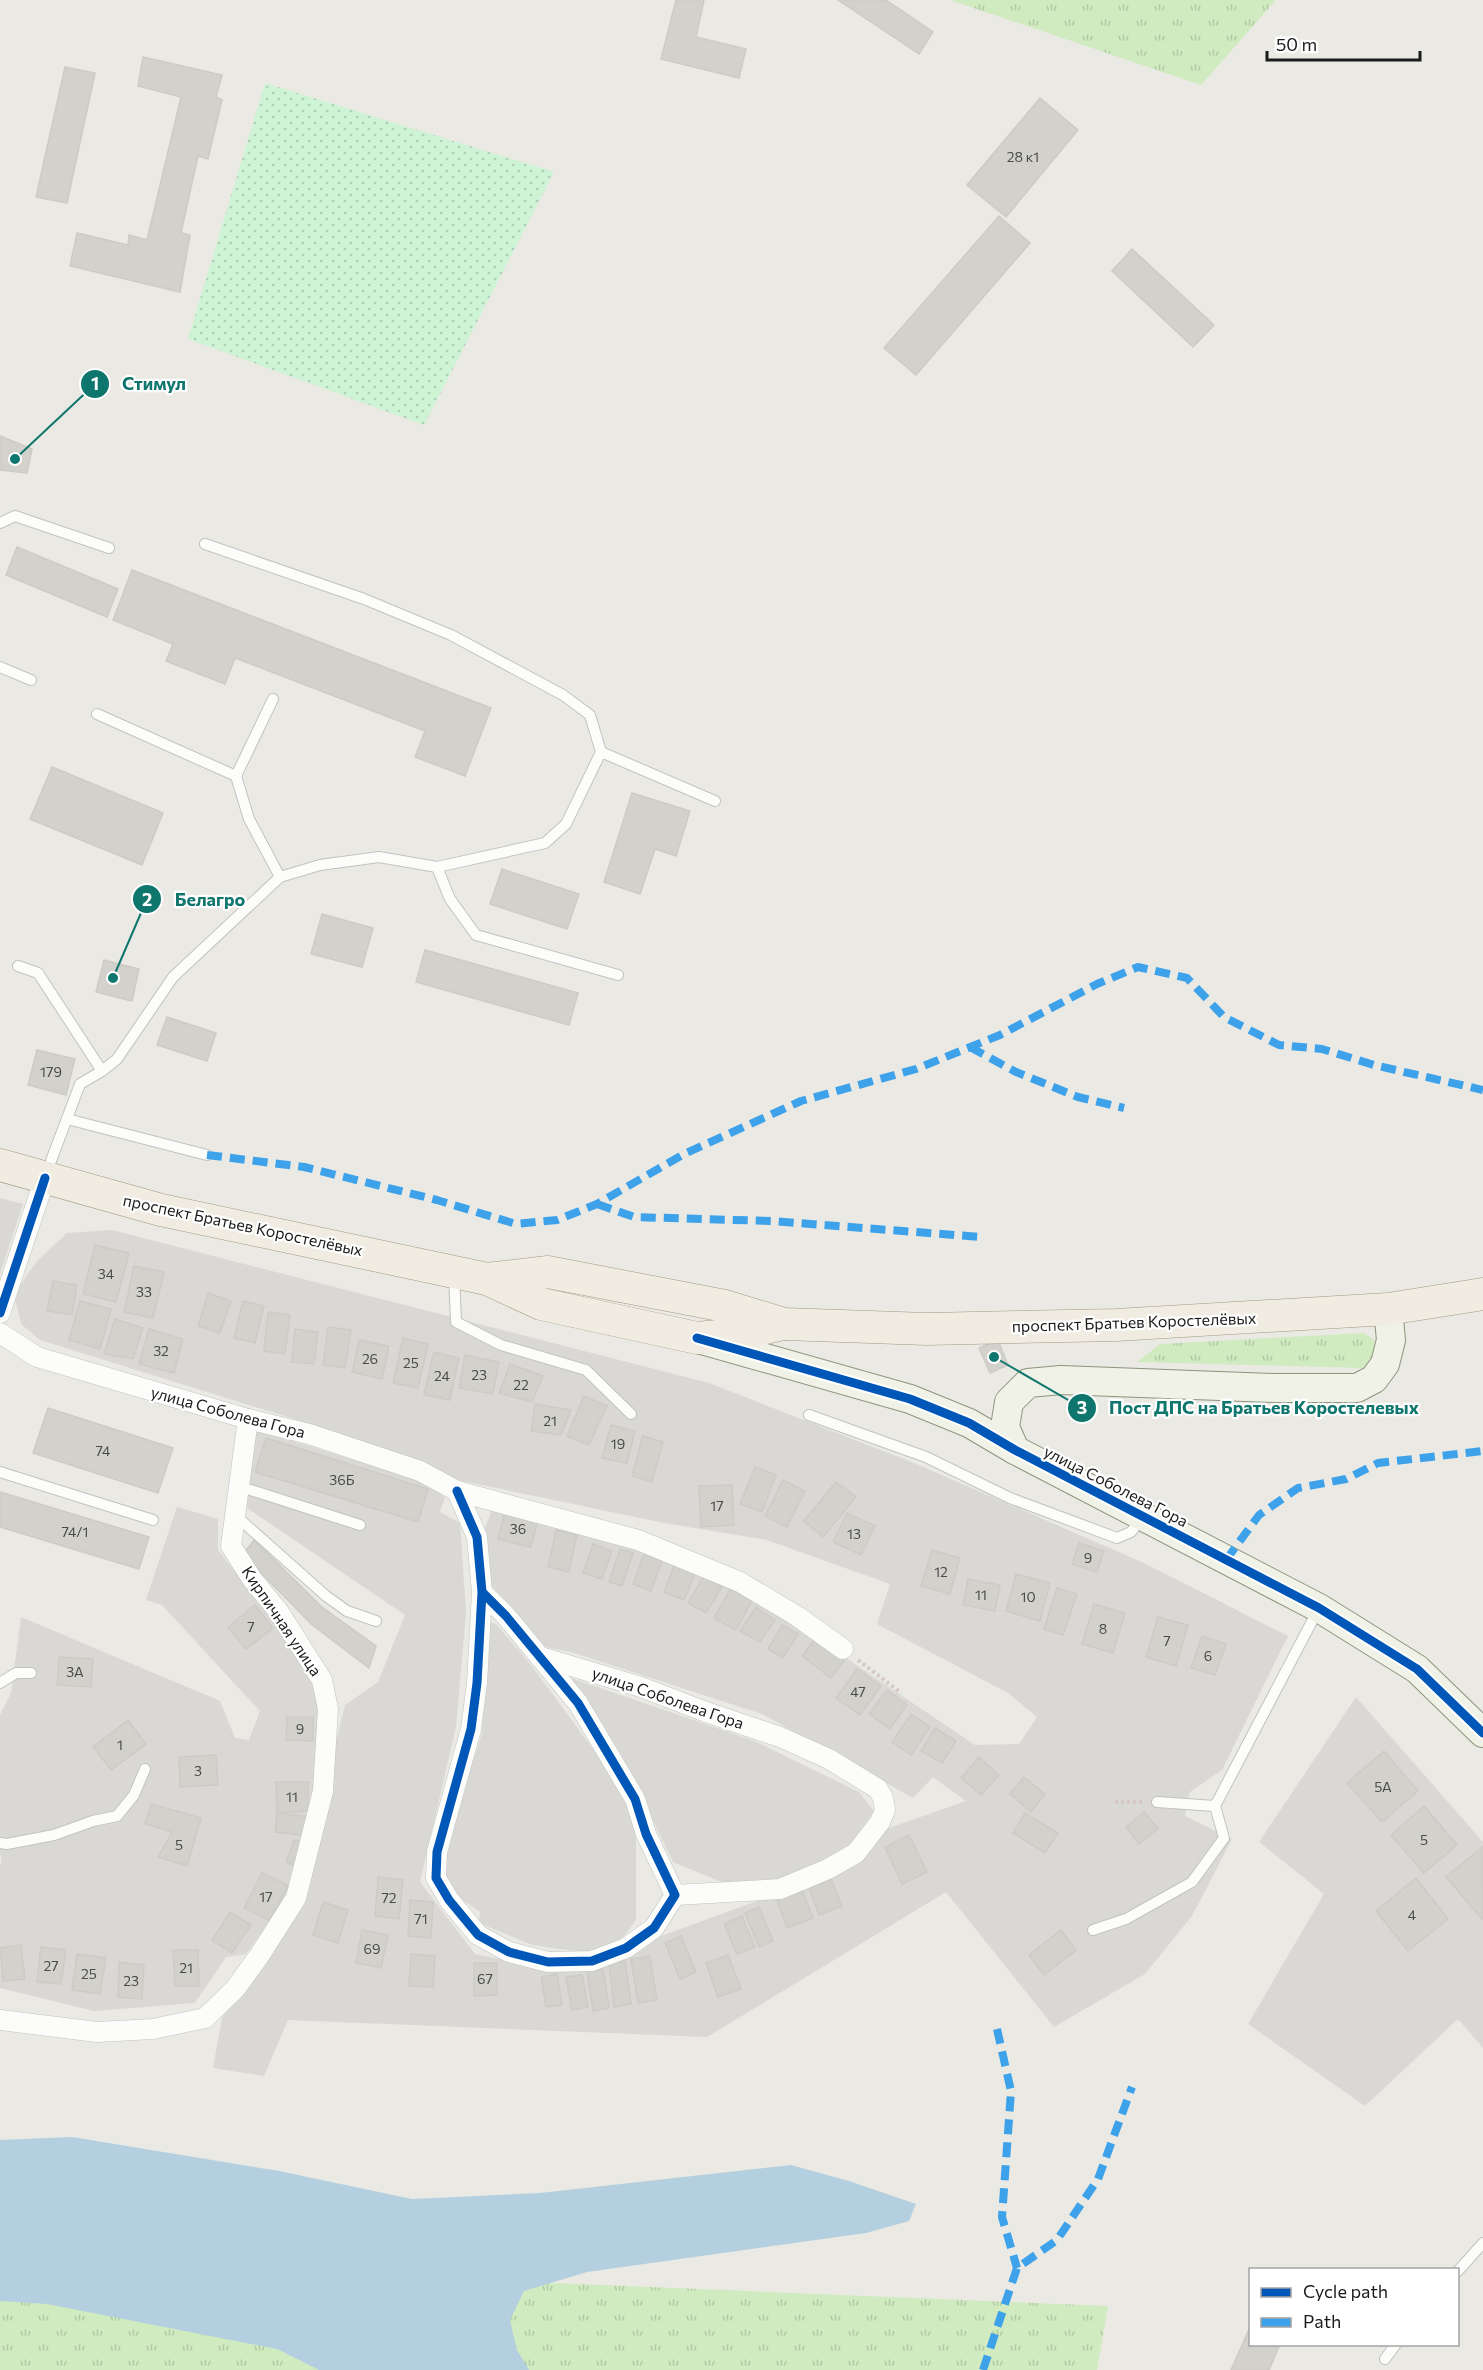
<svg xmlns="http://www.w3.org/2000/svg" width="1483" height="2370" font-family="Commissioner,sans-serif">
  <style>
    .residential { fill: #d9d8d5 }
    .grass { fill: url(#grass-tufts) }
    .park { fill: url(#park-dots) }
    .water { fill: #b4d0e0 }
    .building { fill: #d2d1cc; stroke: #cdcbc5; stroke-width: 1.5 }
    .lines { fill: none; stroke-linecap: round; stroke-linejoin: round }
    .lane-casing { stroke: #c2c2c0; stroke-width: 12 }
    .street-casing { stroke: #c2c2c0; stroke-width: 21 }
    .secondary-casing { stroke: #8e947c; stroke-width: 30 }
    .primary-casing { stroke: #a09a80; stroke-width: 33 }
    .path { stroke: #d6c9c4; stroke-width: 4; stroke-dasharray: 3 3; stroke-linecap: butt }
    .lane { stroke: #fcfcfb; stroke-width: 10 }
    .street { stroke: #fcfcfb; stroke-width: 20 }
    .secondary { stroke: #f0f2e8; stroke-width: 28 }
    .primary { stroke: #f0ece2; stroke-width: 32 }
    .quiet { stroke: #3da2ea; stroke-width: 8; stroke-dasharray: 15 8; stroke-linecap: butt }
    .cycleway-casing { stroke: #fff; stroke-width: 13 }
    .cycleway { stroke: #0057b8; stroke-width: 9 }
    .labels { text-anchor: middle; stroke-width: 4.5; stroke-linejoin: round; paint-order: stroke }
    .number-label { font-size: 14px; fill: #4a4a48 }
    .street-label { font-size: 16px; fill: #1b1b1b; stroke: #fff }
    .leader { fill: none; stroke: #0f766e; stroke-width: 2 }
    .callout-dot { fill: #0f766e; stroke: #fff; stroke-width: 2 }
    .mark-label { font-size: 18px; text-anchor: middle; font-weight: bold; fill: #fff }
    .callout-label { font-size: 18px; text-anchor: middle; font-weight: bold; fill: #0f766e; stroke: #fff; stroke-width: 4.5; stroke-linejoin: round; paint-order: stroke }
  </style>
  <defs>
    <pattern id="grass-tufts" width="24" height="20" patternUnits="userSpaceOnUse" patternTransform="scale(1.5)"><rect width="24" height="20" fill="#d0ebc0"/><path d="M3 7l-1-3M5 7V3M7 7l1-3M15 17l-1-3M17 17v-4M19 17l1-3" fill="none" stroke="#b2c9a4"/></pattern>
    <pattern id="park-dots" width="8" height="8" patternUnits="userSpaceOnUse" patternTransform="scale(1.5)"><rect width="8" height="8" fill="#cef3d5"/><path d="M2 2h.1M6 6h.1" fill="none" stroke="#b0d0b6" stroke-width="1.8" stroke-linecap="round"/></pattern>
  </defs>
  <rect width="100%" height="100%" fill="#eae9e4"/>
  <g class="residential">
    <polygon points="0,1198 23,1204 0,1274"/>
    <polygon points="112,1230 709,1383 914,1463 1144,1563 1288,1636 1222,1770 1190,1792 1185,1816 1232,1839 1192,1916 1145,1974 1054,2027 946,1892 707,2037 288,2020 264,2076 213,2068 222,2018 267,1956 331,1763 345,1705 378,1682 405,1615 247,1508 254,1429 428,1483 445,1498 440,1512 460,1523 466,1613 456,1727 420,1882 475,1954 549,1969 602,1963 661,1936 845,1869 889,1828 966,1801 933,1777 913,1798 762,1714 571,1652 544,1647 491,1585 482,1536 493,1507 582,1531 692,1567 742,1588 975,1745 1019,1744 1037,1717 1008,1693 877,1624 890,1584 767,1540 664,1523 458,1480 342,1434 40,1340 21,1324 14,1294 37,1261 67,1233"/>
    <polygon points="177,1507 218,1519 218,1550 294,1648 319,1697 312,1819 291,1892 246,1954 226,1957 195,2003 94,2011 0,1988 0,1864 2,1863 0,1852 0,1715 11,1693 21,1617 220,1701 235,1738 249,1740 260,1711 162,1605 146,1600"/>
    <polygon points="487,1622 496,1624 531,1665 624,1791 636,1832 636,1920 620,1942 588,1953 532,1945 479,1923 480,1912 457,1896 444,1873 448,1840 482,1733"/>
    <polygon points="568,1677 752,1740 859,1792 874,1811 843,1853 769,1883 724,1883 673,1862 635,1783"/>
    <polygon points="1356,1697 1483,1842 1483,2048 1458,2019 1365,2106 1248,2024 1324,1894 1259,1842"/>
  </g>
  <g class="grass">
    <polygon points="950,0 1276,0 1201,85"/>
    <path d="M1364,1333L1374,1340C1376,1354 1375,1362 1362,1368L1137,1362L1160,1344Z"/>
    <polygon points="0,2260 1108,2306 1097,2370 0,2370"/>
  </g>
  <polygon class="park" points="265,83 554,172 424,425 188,339"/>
  <polygon class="water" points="72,2137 279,2171 412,2199 540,2193 791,2165 849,2181 916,2204 909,2221 866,2233 587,2272 524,2291 510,2320 517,2350 529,2370 319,2370 277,2349 47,2304 0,2301 0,2140"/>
  <g class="building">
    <polygon points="676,0 704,0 696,37 746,49 739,78 661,59"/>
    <polygon points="838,0 886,0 933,32 919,54"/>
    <polygon points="143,57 222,75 216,97 222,100 208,159 198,156 181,233 190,235 180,292 70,266 77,233 128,245 129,235 147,240 181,97 138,86"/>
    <polygon points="65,67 95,73 67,203 36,197"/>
    <polygon points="1040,98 1078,130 1006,217 967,185"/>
    <polygon points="999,216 1030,243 916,375 884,348"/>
    <polygon points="1132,249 1214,325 1193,347 1112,271"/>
    <polygon points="0,436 32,449 27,473 0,470"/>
    <polygon points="17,547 118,589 107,617 6,575"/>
    <polygon points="132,570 491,708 465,776 415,757 425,731 235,658 225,684 166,661 173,644 113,620"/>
    <polygon points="52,767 163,813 142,865 30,819"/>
    <polygon points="632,793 690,811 676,856 655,849 640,894 604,882"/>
    <polygon points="502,869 579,894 567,929 490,904"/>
    <polygon points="322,914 373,928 362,967 311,954"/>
    <polygon points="425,950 578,993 569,1025 416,982"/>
    <polygon points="104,960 139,969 132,1001 96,992"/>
    <polygon points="167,1017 216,1033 207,1061 157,1045"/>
    <polygon points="37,1050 75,1059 66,1095 28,1085"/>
    <polygon points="95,1245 129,1253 116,1302 83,1294"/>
    <polygon points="134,1266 164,1272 153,1318 124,1312"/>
    <polygon points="53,1281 77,1285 72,1315 47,1311"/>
    <polygon points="208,1293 231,1301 220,1333 198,1326"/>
    <polygon points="80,1301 111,1309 100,1349 69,1340"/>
    <polygon points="243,1301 264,1306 255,1343 234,1338"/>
    <polygon points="268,1312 290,1315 285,1354 264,1351"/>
    <polygon points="115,1319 143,1328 133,1359 104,1354"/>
    <polygon points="328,1327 351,1330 345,1368 323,1365"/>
    <polygon points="149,1329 183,1339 174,1373 139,1364"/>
    <polygon points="295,1329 318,1332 314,1364 292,1362"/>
    <polygon points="403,1338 428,1344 418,1388 393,1383"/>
    <polygon points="359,1340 389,1346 382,1379 352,1372"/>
    <polygon points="998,1340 1008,1365 990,1373 979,1348"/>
    <polygon points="434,1352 459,1358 450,1400 424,1395"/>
    <polygon points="465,1355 499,1362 493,1394 459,1388"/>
    <polygon points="510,1364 543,1376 532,1402 499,1393"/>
    <polygon points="584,1396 607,1406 589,1445 567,1436"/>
    <polygon points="535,1404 571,1410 561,1435 531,1431"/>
    <polygon points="48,1408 173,1448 158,1493 33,1453"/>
    <polygon points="611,1425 635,1431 627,1463 602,1458"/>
    <polygon points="643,1436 663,1442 652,1482 632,1476"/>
    <polygon points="266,1438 428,1489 418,1522 255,1472"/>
    <polygon points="755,1467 776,1475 762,1512 740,1504"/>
    <polygon points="783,1480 805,1491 787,1527 765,1516"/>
    <polygon points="836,1482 856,1497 823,1537 804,1521"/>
    <polygon points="732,1485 734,1525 701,1527 699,1486"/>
    <polygon points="0,1492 149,1537 139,1569 0,1527"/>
    <polygon points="505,1511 538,1519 531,1547 498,1539"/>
    <polygon points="847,1513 875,1526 861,1555 833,1542"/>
    <polygon points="556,1530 577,1535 569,1572 548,1567"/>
    <polygon points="254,1540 322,1607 376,1646 369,1668 311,1624 243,1554"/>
    <polygon points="1079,1543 1104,1551 1097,1572 1072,1564"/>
    <polygon points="593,1544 612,1551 602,1579 583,1573"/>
    <polygon points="620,1549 633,1553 622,1586 609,1582"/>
    <polygon points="932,1550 960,1558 950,1594 921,1586"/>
    <polygon points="644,1554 662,1561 651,1591 633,1584"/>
    <polygon points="674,1566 695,1573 684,1600 664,1592"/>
    <polygon points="1016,1574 1050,1583 1040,1621 1006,1611"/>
    <polygon points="704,1576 722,1587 706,1613 688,1603"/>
    <polygon points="968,1579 1000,1585 995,1611 963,1605"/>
    <polygon points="731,1588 753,1599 736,1630 714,1618"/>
    <polygon points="1057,1588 1077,1594 1063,1635 1044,1629"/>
    <polygon points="1094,1604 1125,1613 1113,1653 1082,1644"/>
    <polygon points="255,1605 273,1628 246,1649 228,1627"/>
    <polygon points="756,1607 775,1620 760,1642 740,1631"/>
    <polygon points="1158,1617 1188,1625 1176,1666 1146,1657"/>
    <polygon points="782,1625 798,1634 783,1658 768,1649"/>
    <polygon points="1202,1636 1226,1644 1215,1675 1191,1668"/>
    <polygon points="815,1639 844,1661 831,1678 802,1656"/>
    <polygon points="59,1657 93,1659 91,1687 57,1685"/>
    <polygon points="857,1669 881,1686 860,1715 836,1698"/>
    <polygon points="887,1690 907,1705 890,1729 869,1714"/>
    <polygon points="911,1714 930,1727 911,1755 892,1742"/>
    <polygon points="287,1717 313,1717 313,1741 286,1740"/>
    <polygon points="128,1720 146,1744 111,1770 93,1747"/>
    <polygon points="935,1728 956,1741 942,1763 921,1751"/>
    <polygon points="1384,1751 1418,1791 1382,1822 1347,1783"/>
    <polygon points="216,1755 218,1785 180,1787 179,1757"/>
    <polygon points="979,1757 999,1775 981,1795 961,1778"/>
    <polygon points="1024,1777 1045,1794 1031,1812 1010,1794"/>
    <polygon points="276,1782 308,1782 308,1811 277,1813"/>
    <polygon points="151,1804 201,1818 187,1866 158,1857 172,1832 145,1824"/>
    <polygon points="1424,1806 1457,1845 1424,1873 1391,1835"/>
    <polygon points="1144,1812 1158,1828 1139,1844 1126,1827"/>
    <polygon points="277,1813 309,1817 307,1836 275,1832"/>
    <polygon points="1025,1813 1058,1833 1045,1853 1013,1833"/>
    <polygon points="909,1835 927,1872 902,1884 885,1847"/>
    <polygon points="294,1840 304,1841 295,1866 286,1862"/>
    <polygon points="1482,1847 1483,1919 1482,1919 1446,1877"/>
    <polygon points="262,1873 288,1885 270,1921 244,1908"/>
    <polygon points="378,1877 403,1880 399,1919 375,1916"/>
    <polygon points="1416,1878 1448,1919 1408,1951 1376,1911"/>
    <polygon points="831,1879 842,1906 819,1915 809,1888"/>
    <polygon points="802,1890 813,1918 787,1928 777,1900"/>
    <polygon points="410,1900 433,1902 431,1938 408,1936"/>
    <polygon points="323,1902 348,1910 338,1943 313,1935"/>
    <polygon points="759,1907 773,1941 759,1947 745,1913"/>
    <polygon points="230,1912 251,1925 232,1953 212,1940"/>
    <polygon points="742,1916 755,1947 737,1954 724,1924"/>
    <polygon points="362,1930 388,1935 381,1968 356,1963"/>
    <polygon points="1061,1930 1076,1950 1044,1975 1029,1955"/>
    <polygon points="681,1936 696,1972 680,1979 665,1943"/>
    <polygon points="21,1945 25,1979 3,1981 0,1948"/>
    <polygon points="41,1947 66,1950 61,1984 37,1982"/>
    <polygon points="173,1950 198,1950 199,1986 175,1986"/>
    <polygon points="77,1954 106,1958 100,1994 72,1990"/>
    <polygon points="411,1954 435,1956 433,1987 409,1986"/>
    <polygon points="728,1955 741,1989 718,1997 706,1963"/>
    <polygon points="650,1956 657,2000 638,2003 631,1959"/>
    <polygon points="625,1961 631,2004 614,2007 609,1963"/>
    <polygon points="119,1962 144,1965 142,1999 118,1997"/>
    <polygon points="474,1963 497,1963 497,1995 474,1996"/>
    <polygon points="603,1969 609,2008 593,2011 587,1971"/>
    <polygon points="557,1974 562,2005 546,2007 541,1977"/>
    <polygon points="582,1975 588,2007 572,2010 566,1977"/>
    <polygon points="1250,2327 1250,2344 1280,2344 1269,2370 1231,2370"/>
  </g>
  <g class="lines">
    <defs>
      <g id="lane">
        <polyline points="0,523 15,516 109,548"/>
        <polyline points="205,544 364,599 451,635 563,695 590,715 601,752"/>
        <polyline points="0,667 31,680"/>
        <polyline points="97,714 236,776 249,819 280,877"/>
        <polyline points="236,776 273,699"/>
        <polyline points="437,867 450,899 476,935 618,975"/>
        <polyline points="18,966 38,973 102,1071"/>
        <polyline points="67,1119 207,1155"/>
        <polyline points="46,1174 80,1084 102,1071 117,1059 173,977 280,877 320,865 379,857 437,867 545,843 566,824 601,752 715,801"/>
        <polyline points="454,1275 456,1322 501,1345 586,1370 631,1414"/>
        <polyline points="809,1415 926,1457 1010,1498 1117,1538 1131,1532 1143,1517"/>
        <polyline points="0,1472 153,1520"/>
        <polyline points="238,1486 360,1525"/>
        <polyline points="235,1515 326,1596 347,1611 376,1621"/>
        <polyline points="0,1683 16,1673 31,1673"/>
        <polyline points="1157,1802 1215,1806 1319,1608"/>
        <polyline points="0,1843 7,1844 54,1835 93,1821 117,1816 134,1795 145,1769"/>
        <polyline points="1093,1930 1126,1919 1192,1882 1224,1838 1215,1806"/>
        <polyline points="1458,2271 1483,2243"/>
        <polyline points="1385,2359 1396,2344"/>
      </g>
      <g id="street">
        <polyline points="0,1313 45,1178"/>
        <polyline points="0,1333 37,1357 248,1419 309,1434 420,1471 457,1491 638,1540 740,1582 797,1616 843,1649"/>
        <polyline points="457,1491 477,1537 482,1592 477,1683 471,1729 437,1852 436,1878 449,1900 478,1935 509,1952 548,1962 592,1961 626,1948 654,1928 675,1895 646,1834 635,1799 578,1703 506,1616 482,1592"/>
        <polyline points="541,1657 641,1687 706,1712 780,1737 829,1759 878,1789 883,1798 885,1810 880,1822 856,1853 828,1869 780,1889 675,1895"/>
        <polyline points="0,2020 97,2032 153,2029 205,2018 235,1989 259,1956 296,1898 323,1791 328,1709 322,1680 279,1612 252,1579 231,1546 248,1419"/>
      </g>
      <g id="secondary">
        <polyline points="702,1340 910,1399 969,1423 1015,1450 1319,1608 1417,1669 1483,1733"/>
        <polyline points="1015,1450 1005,1427 1009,1402 1028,1383 1061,1380 1275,1388 1357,1388 1374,1379 1385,1364 1391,1340 1388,1309"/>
      </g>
      <g id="primary">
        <polyline points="0,1165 161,1210 487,1279 541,1304 697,1338 740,1334 783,1324"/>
        <polyline points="487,1279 548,1272 725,1306 784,1324 927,1329 1116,1325 1388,1309 1483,1294"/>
      </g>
    </defs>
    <use href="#lane" class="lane-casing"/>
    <use href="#street" class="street-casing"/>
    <use href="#secondary" class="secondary-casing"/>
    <use href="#primary" class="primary-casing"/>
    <g class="path">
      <polyline points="858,1660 900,1692"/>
      <polyline points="1115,1802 1145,1802"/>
    </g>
    <use href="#lane" class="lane"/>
    <use href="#street" class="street"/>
    <use href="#secondary" class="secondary"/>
    <use href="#primary" class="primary"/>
    <g class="quiet">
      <polyline points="970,1047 1016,1072 1078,1097 1124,1108"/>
      <polyline points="207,1155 304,1167 437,1200 516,1224 557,1220 597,1204 684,1154 801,1101 916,1069 1000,1035 1097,984 1138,967 1187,978 1224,1017 1279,1045 1322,1049 1374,1065 1483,1090"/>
      <polyline points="597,1204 634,1217 771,1221 981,1237"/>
      <polyline points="1226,1560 1259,1515 1298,1488 1346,1479 1378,1463 1483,1451"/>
      <polyline points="997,2029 1011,2091 1002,2217 1017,2268"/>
      <polyline points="983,2370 1017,2268 1057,2240 1098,2179 1132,2087"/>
    </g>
    <defs>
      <g id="cycleway">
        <polyline points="0,1313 45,1178"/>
        <polyline points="697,1338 910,1399 969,1423 1015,1450 1319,1608 1417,1669 1483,1733"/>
        <polyline points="457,1491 477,1537 482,1592 477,1683 471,1729 437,1852 436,1878 449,1900 478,1935 509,1952 548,1962 592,1961 626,1948 654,1928 675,1895 646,1834 635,1799 578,1703 506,1616 482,1592"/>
      </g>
    </defs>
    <use href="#cycleway" class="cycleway-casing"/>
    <use href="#cycleway" class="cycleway"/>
  </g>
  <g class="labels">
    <g class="number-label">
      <text x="1023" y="162">28 к1</text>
      <text x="51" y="1077">179</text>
      <text x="106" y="1279">34</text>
      <text x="144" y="1297">33</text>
      <text x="161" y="1356">32</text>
      <text x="370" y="1364">26</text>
      <text x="411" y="1368">25</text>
      <text x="479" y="1380">23</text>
      <text x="442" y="1381">24</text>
      <text x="521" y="1390">22</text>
      <text x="550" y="1426">21</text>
      <text x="618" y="1449">19</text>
      <text x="103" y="1456">74</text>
      <text x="342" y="1485">36Б</text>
      <text x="717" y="1511">17</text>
      <text x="518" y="1534">36</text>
      <text x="75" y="1537">74/1</text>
      <text x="854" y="1539">13</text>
      <text x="1088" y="1563">9</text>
      <text x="941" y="1577">12</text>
      <text x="981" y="1600">11</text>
      <text x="1028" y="1602">10</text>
      <text x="251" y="1632">7</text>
      <text x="1103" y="1634">8</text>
      <text x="1167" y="1646">7</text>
      <text x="1208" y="1661">6</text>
      <text x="75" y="1677">3А</text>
      <text x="858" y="1697">47</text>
      <text x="300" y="1734">9</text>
      <text x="120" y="1750">1</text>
      <text x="198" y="1776">3</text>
      <text x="1383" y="1792">5А</text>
      <text x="292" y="1802">11</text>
      <text x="1424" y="1845">5</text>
      <text x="179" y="1850">5</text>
      <text x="266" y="1902">17</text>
      <text x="389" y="1903">72</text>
      <text x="1412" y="1920">4</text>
      <text x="421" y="1924">71</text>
      <text x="372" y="1954">69</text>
      <text x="51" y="1971">27</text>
      <text x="186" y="1973">21</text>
      <text x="89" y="1979">25</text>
      <text x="485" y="1984">67</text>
      <text x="131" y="1986">23</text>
    </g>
    <g class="street-label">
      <text transform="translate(243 1225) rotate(12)" y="6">проспект Братьев Коростелёвых</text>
      <text transform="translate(1134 1322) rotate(-2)" y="6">проспект Братьев Коростелёвых</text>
      <text transform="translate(228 1412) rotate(15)" y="6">улица Соболева Гора</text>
      <text transform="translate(1116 1486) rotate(27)" y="6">улица Соболева Гора</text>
      <text transform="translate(282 1621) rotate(56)" y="6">Кирпичная улица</text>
      <text transform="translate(668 1698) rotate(19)" y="6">улица Соболева Гора</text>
    </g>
  </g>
  <path class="leader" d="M15 459L95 384M113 978L147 899M994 1357L1082 1408"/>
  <g class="callout-dot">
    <circle cx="15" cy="459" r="6"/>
    <circle cx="113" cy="978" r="6"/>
    <circle cx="994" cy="1357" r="6"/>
    <circle cx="95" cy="384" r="15"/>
    <circle cx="147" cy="899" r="15"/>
    <circle cx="1082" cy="1408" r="15"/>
  </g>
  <g class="mark-label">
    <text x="95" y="390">1</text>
    <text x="147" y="906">2</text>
    <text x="1082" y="1414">3</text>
  </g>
  <g class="callout-label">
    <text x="154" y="390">Стимул</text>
    <text x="210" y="906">Белагро</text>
    <text x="1264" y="1414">Пост ДПС на Братьев Коростелевых</text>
  </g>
  <rect x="1249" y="2268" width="210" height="78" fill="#ffffff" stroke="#a4a4a4" stroke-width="1.5"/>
  <rect x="1261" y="2288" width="30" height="9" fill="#0057b8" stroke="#a4a4a4" stroke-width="1.5"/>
  <text x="1303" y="2298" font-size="18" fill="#1b1b1b">Cycle path</text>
  <rect x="1261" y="2318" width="30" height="9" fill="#3da2ea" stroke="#a4a4a4" stroke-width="1.5"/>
  <text x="1303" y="2328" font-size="18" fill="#1b1b1b">Path</text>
  <path d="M1267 51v9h153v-9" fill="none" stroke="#1b1b1b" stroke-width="3"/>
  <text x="1276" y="51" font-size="18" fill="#1b1b1b" stroke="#ffffff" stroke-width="4.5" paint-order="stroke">50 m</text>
</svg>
